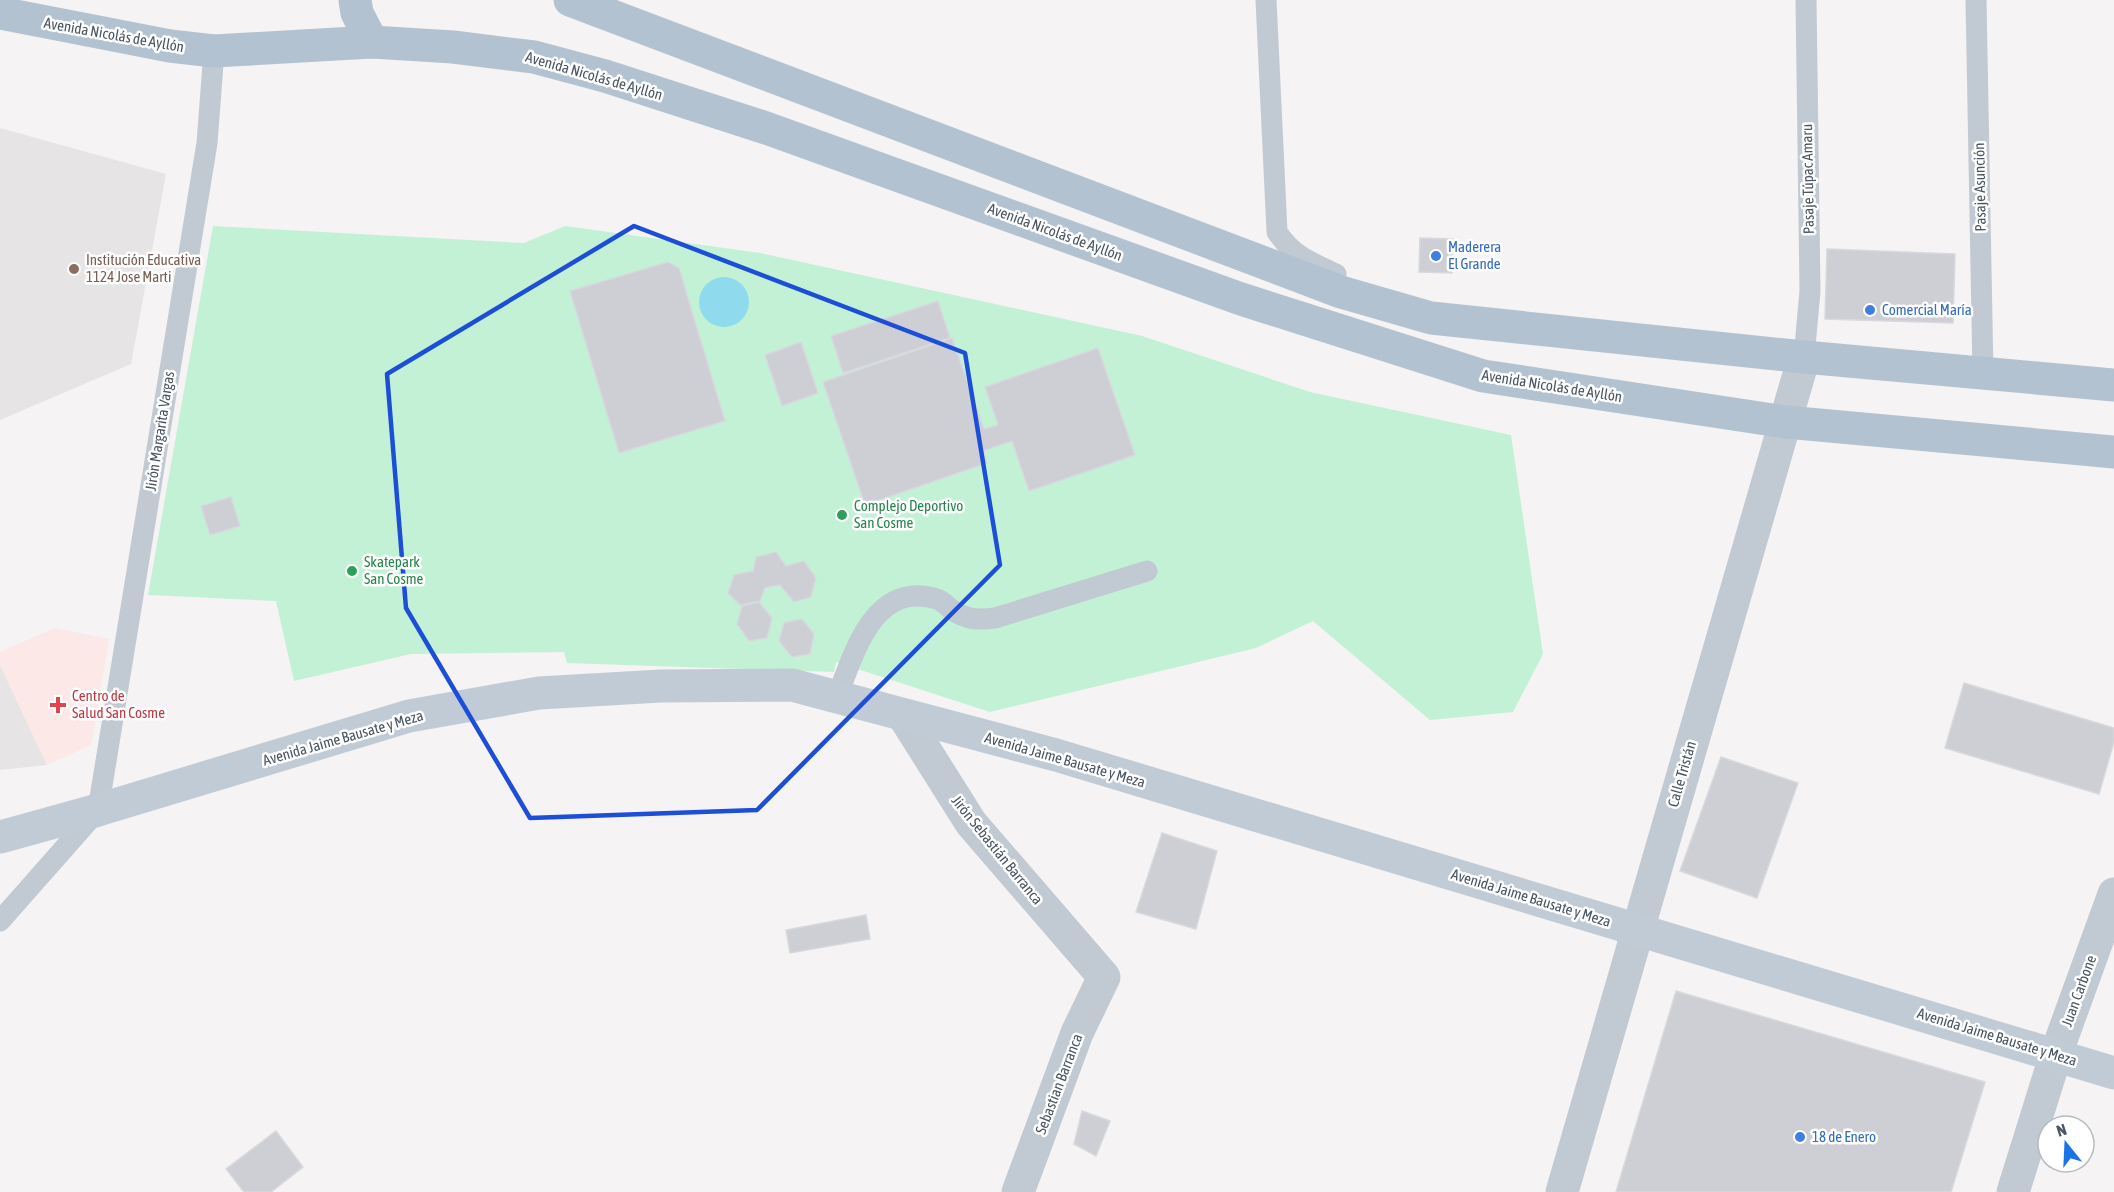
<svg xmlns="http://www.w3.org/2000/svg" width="2114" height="1192" font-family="'Asap Condensed',sans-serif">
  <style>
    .education { fill: #e6e4e5 }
    .medical { fill: #fce8e6 }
    .green { fill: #c3f1d5 }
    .water { fill: #90daee }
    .building { fill: #cdcfd5; stroke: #d7d9de; stroke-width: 1.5 }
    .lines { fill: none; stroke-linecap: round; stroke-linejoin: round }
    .lane { stroke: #c1cad2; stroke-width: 21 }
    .street { stroke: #c1cad2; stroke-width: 33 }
    .secondary { stroke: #c1cbd6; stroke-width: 33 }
    .primary { stroke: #b3c2d1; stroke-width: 33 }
    .marked { fill: none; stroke: #1d4ed8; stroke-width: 4.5; stroke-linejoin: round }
    .shop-dot { fill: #3f7fe0; stroke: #fff; stroke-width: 2 }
    .education-dot { fill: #8d6e63; stroke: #fff; stroke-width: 2 }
    .leisure-dot { fill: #2e9e5b; stroke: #fff; stroke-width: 2 }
    .health-dot { fill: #e0444e; stroke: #fff; stroke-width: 2 }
    .labels { text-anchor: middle; stroke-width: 5; stroke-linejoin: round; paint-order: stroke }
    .street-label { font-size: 15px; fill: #4a5661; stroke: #fff }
    .shop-label { font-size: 15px; fill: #366cbe; stroke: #fff; text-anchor: start }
    .education-label { font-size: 15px; fill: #785e54; stroke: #fff; text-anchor: start }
    .leisure-label { font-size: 15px; fill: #27864d; stroke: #fff; text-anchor: start }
    .health-label { font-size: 15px; fill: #be3a42; stroke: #fff; text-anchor: start }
  </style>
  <rect width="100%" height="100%" fill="#f5f3f3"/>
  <g class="education">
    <polygon points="0,128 166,174 131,364 0,420"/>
    <polygon points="0,665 47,765 0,770"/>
  </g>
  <polygon class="medical" points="55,628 109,639 91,745 47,765 0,665 0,652"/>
  <polygon class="green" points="213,226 524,243 565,226 760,253 1142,336 1310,392 1511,435 1543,654 1513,712 1430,720 1313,621 1256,648 990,712 836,662 834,672 567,663 564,652 411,654 294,681 276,601 148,595"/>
  <circle class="water" cx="724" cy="302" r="25"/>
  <g class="building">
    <polygon points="1420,238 1453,239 1452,273 1419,272"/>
    <polygon points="1827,249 1955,254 1953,323 1825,319"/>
    <polygon points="668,262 679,268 725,421 619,453 570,291"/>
    <polygon points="938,301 950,338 843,373 831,336"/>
    <polygon points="952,338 984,429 998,425 985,387 1098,348 1135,455 1029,491 1012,441 983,451 987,463 865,505 823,382"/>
    <polygon points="801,342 818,393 782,406 765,355"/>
    <polygon points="231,497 240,526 210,535 201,506"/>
    <polygon points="776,552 786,566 804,561 816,578 811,597 794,602 780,585 765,588 760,601 740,605 728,593 734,575 753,571 756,557"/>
    <polygon points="759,602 772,618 767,638 749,641 737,624 742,606"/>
    <polygon points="802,619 814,634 810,654 792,657 779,641 784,623"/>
    <polygon points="1964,683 2114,728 2114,742 2099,794 1945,748"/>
    <polygon points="1721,757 1798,783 1757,898 1680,871"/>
    <polygon points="1162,833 1217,851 1196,929 1136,912"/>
    <polygon points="866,915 870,939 790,953 786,930"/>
    <polygon points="1676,991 1985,1082 1951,1192 1616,1192"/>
    <polygon points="1082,1111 1110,1121 1096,1156 1074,1144"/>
    <polygon points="276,1131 303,1167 271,1192 244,1192 226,1169"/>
  </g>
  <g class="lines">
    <g class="lane">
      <path d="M1266,0L1277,232C1293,256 1310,262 1336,274"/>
      <polyline points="1976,0 1983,374"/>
      <polyline points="1795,351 1804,357 1810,291 1806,0"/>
      <path d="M837,697C854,653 874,580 937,599C943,601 947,606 952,610C967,620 978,620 995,618L1147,571"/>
      <polyline points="0,921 98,810 207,143 214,51"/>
    </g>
    <g class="street">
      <polyline points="903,715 971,823 1104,977 1077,1033 1018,1192"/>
      <polyline points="1562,1192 1804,357"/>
      <polyline points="2013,1192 2056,1054 2114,894"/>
    </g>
    <polyline class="secondary" points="0,837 98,810 409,716 539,693 661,686 792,685 1056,755 2114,1073"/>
    <g class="primary">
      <polyline points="355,0 357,13 372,42"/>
      <polyline points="570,0 1341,292 1431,318 1804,357 2114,385"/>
      <polyline points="0,13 170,46 214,51 372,42 453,47 534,57 605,76 766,128 1241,299 1483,376 1786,422 2114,452"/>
    </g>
  </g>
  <path class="marked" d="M634,226L965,353L1000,565L757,810L530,818L406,608L387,374Z"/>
  <g class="shop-dot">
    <circle cx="1436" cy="256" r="6"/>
    <circle cx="1870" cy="310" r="6"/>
    <circle cx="1800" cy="1137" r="6"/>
  </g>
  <circle class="education-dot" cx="74" cy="269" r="6"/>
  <g class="leisure-dot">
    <circle cx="842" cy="515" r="6"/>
    <circle cx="352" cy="571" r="6"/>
  </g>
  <path class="health-dot" d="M55 696h6v6h6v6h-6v6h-6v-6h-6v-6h6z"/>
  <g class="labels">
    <g class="street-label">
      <text transform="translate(114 35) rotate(10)" y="5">Avenida Nicolás de Ayllón</text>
      <text transform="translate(594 76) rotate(16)" y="5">Avenida Nicolás de Ayllón</text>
      <text transform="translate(1808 179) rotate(-91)" y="5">Pasaje Túpac Amaru</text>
      <text transform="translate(1980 187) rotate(-91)" y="5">Pasaje Asunción</text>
      <text transform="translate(1055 232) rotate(20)" y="5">Avenida Nicolás de Ayllón</text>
      <text transform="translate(1552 386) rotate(9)" y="5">Avenida Nicolás de Ayllón</text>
      <text transform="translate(160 431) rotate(-81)" y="5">Jirón Margarita Vargas</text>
      <text transform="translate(343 738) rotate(-16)" y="5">Avenida Jaime Bausate y Meza</text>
      <text transform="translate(1065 760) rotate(16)" y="5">Avenida Jaime Bausate y Meza</text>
      <text transform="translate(1682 774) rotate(-74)" y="5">Calle Tristán</text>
      <text transform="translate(997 850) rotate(51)" y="5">Jirón Sebastián Barranca</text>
      <text transform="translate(1531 898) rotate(17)" y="5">Avenida Jaime Bausate y Meza</text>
      <text transform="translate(2079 991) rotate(-70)" y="5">Juan Carbone</text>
      <text transform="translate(1997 1037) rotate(17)" y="5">Avenida Jaime Bausate y Meza</text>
      <text transform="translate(1059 1084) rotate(-69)" y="5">Sebastian Barranca</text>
    </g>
    <g class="shop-label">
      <text x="1448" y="252">Maderera<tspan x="1448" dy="17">El Grande</tspan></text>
      <text x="1882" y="315">Comercial María</text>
      <text x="1812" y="1142">18 de Enero</text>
    </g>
    <g class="education-label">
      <text x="86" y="265">Institución Educativa<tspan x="86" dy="17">1124 Jose Marti</tspan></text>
    </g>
    <g class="leisure-label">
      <text x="854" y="511">Complejo Deportivo<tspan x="854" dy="17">San Cosme</tspan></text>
      <text x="364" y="567">Skatepark<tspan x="364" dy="17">San Cosme</tspan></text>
    </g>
    <g class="health-label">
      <text x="72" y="701">Centro de<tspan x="72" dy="17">Salud San Cosme</tspan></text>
    </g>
  </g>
  <g transform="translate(2066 1144) rotate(342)"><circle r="28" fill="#ffffff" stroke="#b7bbc0" stroke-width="1.5"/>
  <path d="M0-4.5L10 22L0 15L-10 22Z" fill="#1a73e8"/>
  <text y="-9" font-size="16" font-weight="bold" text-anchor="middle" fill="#4a5661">N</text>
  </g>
</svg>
